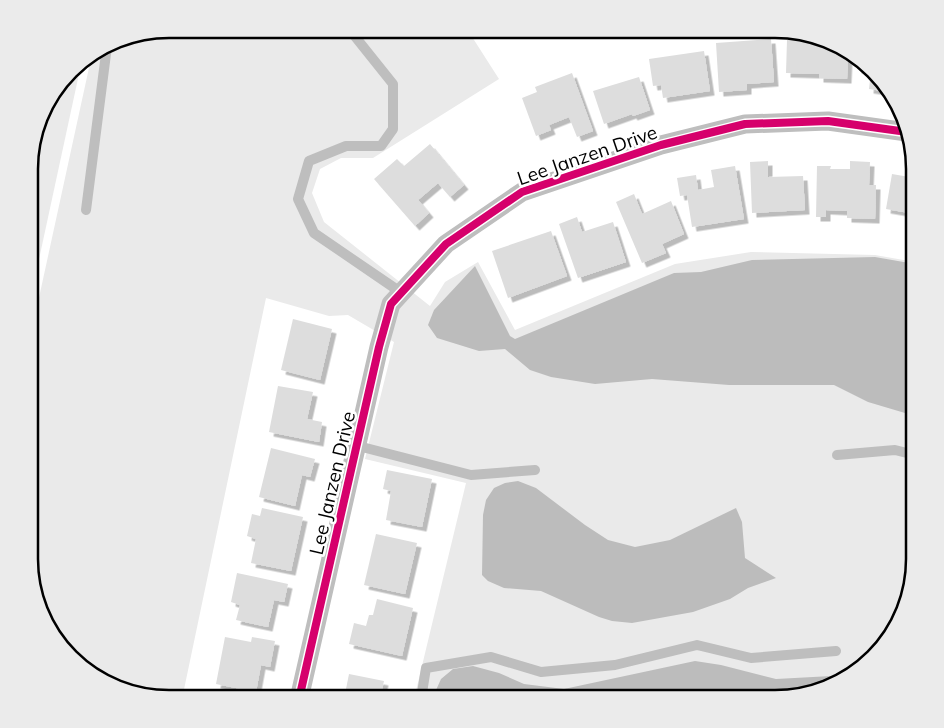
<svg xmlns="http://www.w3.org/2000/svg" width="944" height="728" font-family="Mulish,sans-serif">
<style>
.green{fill:#eaeaea}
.water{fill:#bcbcbc}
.building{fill:#ddd;filter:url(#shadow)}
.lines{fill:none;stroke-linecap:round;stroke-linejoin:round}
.service{stroke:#bebebe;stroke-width:10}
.minor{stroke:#bebebe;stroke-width:19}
.cycleway-casing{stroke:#fff;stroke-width:11}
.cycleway{stroke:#d6006c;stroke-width:8}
.labels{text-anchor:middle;stroke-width:5;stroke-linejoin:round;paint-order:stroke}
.street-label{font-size:19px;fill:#000;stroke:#fff}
.rim{fill:none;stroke:#000;stroke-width:2.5}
</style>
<defs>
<filter id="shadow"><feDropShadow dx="4.5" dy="4.5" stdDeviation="0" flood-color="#0004"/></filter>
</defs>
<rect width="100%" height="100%" fill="#fff"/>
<g class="green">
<polygon points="168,29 467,29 499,79 373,158 341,158 320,169 312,193 324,222 430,306 445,282 478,262 515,330 675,264 751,252 875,255 915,262 915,569 905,613 881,652 837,685 776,699 414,699 466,483 365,459 394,342 348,315 329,316 266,298 182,699 159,699 115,689 76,665 43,622 29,569 30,339 92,54 123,36"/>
<polygon points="82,60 30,301 30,150 47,99 76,63"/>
</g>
<g class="water">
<polygon points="875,257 915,264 915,416 868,402 834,385 729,385 652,379 595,384 551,377 530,370 505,349 479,351 437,338 428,325 434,310 475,266 510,336 515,339 674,273 701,272 752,260"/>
<polygon points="518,481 536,488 585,525 608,540 635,547 670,540 736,508 742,522 745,558 776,578 748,588 730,599 693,612 632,623 612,621 599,617 541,591 504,588 488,581 482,575 483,515 486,500 494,488 505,483"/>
<polygon points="695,661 721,665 776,679 850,675 837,685 776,699 432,699 441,679 453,669 473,666 499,673 524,684 564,689"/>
</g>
<g class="building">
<polygon points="820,37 829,39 840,46 840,56 848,56 847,79 819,78 819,74 786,73 787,40 820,41"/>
<polygon points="771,39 774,82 747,84 747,90 719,92 716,43"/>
<polygon points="704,51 710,91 663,98 661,85 653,86 649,59"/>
<polygon points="858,57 868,63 889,92 869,89 871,71 857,69"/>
<polygon points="572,73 593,131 577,137 569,117 549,125 551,130 536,136 522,98 537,92 535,87"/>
<polygon points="639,77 650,110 633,116 632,114 604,124 593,91"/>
<polygon points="430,144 464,185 450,197 438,183 418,200 429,213 415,226 374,179 397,159 404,166"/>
<polygon points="768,161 768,177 803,176 805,210 752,213 750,162"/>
<polygon points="850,161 870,162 869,185 876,185 875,219 847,218 847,211 826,210 826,217 816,217 817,166 831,166 830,169 850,169"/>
<polygon points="735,166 744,219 692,227 687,195 680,196 677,178 696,175 698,190 714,187 711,170"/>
<polygon points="892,174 915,178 915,214 886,209"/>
<polygon points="634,194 642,214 671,201 684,234 662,244 666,253 642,263 616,202"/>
<polygon points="577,217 582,232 613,222 626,262 578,278 559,224"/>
<polygon points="551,231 567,276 508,298 492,251"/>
<polygon points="293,319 332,329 320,380 281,370"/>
<polygon points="278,386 313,392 307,419 322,422 319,442 269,432"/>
<polygon points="271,448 315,459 310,477 302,475 295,506 259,497"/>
<polygon points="387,470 432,479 422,527 386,520 391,491 383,489"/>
<polygon points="262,508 303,517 291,571 251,563 256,539 247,536 252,514 260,516"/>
<polygon points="376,534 417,543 405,594 364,585"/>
<polygon points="237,573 288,584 284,602 274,600 268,627 236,620 240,605 231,602"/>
<polygon points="377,599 413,608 402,656 349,644 354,623 366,626 369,615 373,615"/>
<polygon points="225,637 251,642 252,637 275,641 270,667 261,665 256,692 216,684"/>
<polygon points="349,674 384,681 380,699 344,699"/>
<polygon points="207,692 232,698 231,699 205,699"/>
</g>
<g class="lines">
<g class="service">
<polyline points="349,29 393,84 393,129 381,146 346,146 309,161 298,199 314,233 396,289"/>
<polyline points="86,210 107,46"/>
<polyline points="362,447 471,475 535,470"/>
<polyline points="837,455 895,450 915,455"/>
<polyline points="421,699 426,668 491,657 541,672 615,665 697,645 751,658 836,651"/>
</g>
<polyline class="minor" points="299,699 379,347 391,304 446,244 522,192 661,145 745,124 828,121 907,132"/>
<defs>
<polyline id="cycleway" points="299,699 379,347 391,304 446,244 522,192 661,145 745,124 828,121 907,132"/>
</defs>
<use href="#cycleway" class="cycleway-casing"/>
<use href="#cycleway" class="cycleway"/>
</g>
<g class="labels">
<g class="street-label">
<text transform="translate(587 155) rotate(-19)" y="7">Lee Janzen Drive</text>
<text transform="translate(332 483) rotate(-77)" y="7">Lee Janzen Drive</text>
</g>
</g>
<path d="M0 0H944V728H0ZM169 38H775A131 131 0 0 1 906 169V559A131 131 0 0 1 775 690H169A131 131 0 0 1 38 559V169A131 131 0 0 1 169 38Z" fill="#ebebeb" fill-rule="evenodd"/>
<path class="rim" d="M169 38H775A131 131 0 0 1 906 169V559A131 131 0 0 1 775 690H169A131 131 0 0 1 38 559V169A131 131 0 0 1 169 38Z"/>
</svg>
